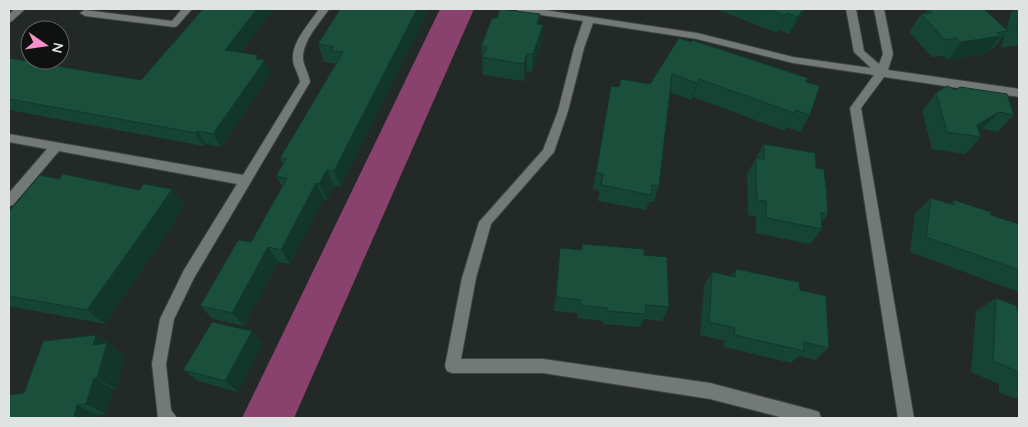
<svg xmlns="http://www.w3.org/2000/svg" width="1028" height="427" font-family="Quicksand,sans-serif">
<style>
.forest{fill:#89426d}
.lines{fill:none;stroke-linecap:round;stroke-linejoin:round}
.minor-casing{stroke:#3f4341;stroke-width:2}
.minor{fill:#727976;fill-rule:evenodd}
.wall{fill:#164434}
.shaded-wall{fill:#12372a}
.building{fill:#1a4f3c;stroke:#12372a}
</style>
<rect width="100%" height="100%" fill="#232926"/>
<polygon class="forest" points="440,9 474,9 294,418 242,418"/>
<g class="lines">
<defs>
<g id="minor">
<polygon points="15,9 25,9 12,21 9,22 9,14"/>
<polygon points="182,9 192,9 177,26 174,27 85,16 80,13 85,10 172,21"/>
<path d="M319,9H329C320,23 302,41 303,59C304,67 309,74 310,82L194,278L174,319L166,364L171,410L177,418H158L152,364L160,319L184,270L237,184L59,151L13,205L9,206V193L47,149L9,142V134L243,175L300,82C299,74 293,67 293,59C292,41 310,23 319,9Z"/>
<polygon points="515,9 538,9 697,33 793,57 871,68 854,52 846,9 856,9 864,51 879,64 883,54 874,9 884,9 893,54 888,70 1019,89 1019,97 884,77 861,108 914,418 898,418 850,108 874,75 793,63 697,39 593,23 584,48 568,111 554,152 491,224 476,278 461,359 543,359 710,383 813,410 819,412 821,418 784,418 710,399 543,373 452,373 447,371 445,366 462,278 479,222 543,150 558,111 574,48 583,21 520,12"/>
</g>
</defs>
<use href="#minor" class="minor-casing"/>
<use href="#minor" class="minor"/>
</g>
<g class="wall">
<polygon points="274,9 241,52 260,60 271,74 221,147 206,144 204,146 9,110 9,58 141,80"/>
<polygon points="716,9 805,9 802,15 789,34 779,30 777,33"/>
<polygon points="928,9 1006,30 1011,13 1015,9 1019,9 1019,45 1001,48 1005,34 993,49 990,49 986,54 947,60 944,56 932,57 909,32 921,14 925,13"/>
<polygon points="427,14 341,187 334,186 327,200 324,199 290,264 278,262 244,326 213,319 200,306 251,242 282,187 276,176 283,164 280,158 336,65 336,64 324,62 318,44"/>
<polygon points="540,14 539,24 543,25 542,42 532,72 527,71 524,81 483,75 481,46 497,18"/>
<polygon points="679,38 806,82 810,115 800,132 786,127 785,131 693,97 691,100 670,92 659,186 654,202 649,202 646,210 598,201 600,191 593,189 611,86 619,87 650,84"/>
<polygon points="955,90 1014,115 997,132 982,129 979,131 981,137 965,154 932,149 922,111 936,93"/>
<polygon points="764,144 816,168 828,214 821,223 822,229 810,244 756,233 756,217 748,215 747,174"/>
<polygon points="59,179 139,190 172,189 185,205 166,235 105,324 9,306 9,211"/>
<polygon points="931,198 950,204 954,200 991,215 1019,229 1019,292 910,252 915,213"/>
<polygon points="582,244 644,255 669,307 662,321 644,319 640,327 603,324 603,321 577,318 578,313 554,311 560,248 581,250"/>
<polygon points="736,269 800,290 829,348 815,360 799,356 791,363 724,347 725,341 700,335 704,286 712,272 731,276"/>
<polygon points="996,298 1019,312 1019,399 999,393 999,384 971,372 976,311"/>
<polygon points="252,331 263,343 238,392 198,381 183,370"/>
<polygon points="96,335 114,347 114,348 125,355 116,389 113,389 106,414 98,415 97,418 9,418 24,393"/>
</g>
<g class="shaded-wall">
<polygon points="257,9 274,9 232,64 225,50"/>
<polygon points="417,9 426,9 427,14 341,187 334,171"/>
<polygon points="803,9 805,9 802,15 789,34 798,17"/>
<polygon points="787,13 779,30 777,33 785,16"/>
<polygon points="540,14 539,31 537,24"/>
<polygon points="543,25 542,42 532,72 533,54"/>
<polygon points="1001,36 986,54 947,60 961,42"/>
<polygon points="527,54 527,71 524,81 524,64"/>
<polygon points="258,55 262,64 265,60 271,74 221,147 213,134"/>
<polygon points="699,79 693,97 691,100 697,83"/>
<polygon points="999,112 982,129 972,136 977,125"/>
<polygon points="197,131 206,144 204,146 196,133"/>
<polygon points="327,170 334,186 327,200 319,184"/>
<polygon points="316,183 324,199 290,264 281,250"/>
<polygon points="172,189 185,205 166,235 105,324 87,310"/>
<polygon points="268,247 278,262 244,326 232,313"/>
<polygon points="252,331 263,343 238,392 225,381"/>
<polygon points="96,335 114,347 114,348 125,355 116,389 97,378 93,345"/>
<polygon points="94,378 113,389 106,414 86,404"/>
<polygon points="77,405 98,415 97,418 74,418"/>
</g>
<g class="building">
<polygon points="203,9 257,9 225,50 258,55 256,59 265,60 213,134 197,131 196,133 9,99 9,58 141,80"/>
<polygon points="340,9 417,9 334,171 327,170 319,184 316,183 281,250 268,247 232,313 200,306 238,240 251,242 287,178 276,176 286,159 280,158 343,52 331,51 334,47 318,44"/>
<polygon points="500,9 540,14 537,24 543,25 533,54 527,54 524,64 482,57 487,47 481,46 492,18 497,18"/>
<polygon points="768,9 803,9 798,17 787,13 785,16"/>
<polygon points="928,9 984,9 1008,31 997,33 1001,36 961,42 957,38 945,40 921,14 932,13"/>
<polygon points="1019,20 1019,30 1016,30"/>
<polygon points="679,38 691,42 692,40 808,78 806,82 820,86 810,115 795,110 794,113 699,79 697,83 672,74 659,186 652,185 651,195 601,185 603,174 596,173 611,86 619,87 621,79 650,84"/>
<polygon points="947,86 955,90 960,87 1007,94 1014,115 999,112 977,125 981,137 947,132 936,93"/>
<polygon points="764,144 815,153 816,168 824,169 826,187 828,214 821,212 822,229 766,218 766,201 757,200 756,182 756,158 764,159"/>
<polygon points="63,174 139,190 144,184 172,189 151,220 87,310 9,296 9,211 40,175 59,179"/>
<polygon points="931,198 954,205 954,200 991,212 991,215 1019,224 1019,270 926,237"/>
<polygon points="582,244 644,249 644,255 667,257 669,307 646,305 645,314 607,311 607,308 580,305 580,300 556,297 560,248 582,250"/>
<polygon points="736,269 799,282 800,290 826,296 829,348 804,342 804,351 734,335 735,328 709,322 712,272 735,277"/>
<polygon points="996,298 1017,306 1017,311 1019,312 1019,372 993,361"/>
<polygon points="212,322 252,331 225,381 183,370"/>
<polygon points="96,335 93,345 107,343 97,378 94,378 86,404 77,405 74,418 9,418 9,395 24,393 43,341"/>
</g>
<rect width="1028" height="427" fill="none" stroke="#dfe3e1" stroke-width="20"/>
<g transform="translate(45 45) rotate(103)"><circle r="24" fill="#0e110f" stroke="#626563"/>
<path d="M0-4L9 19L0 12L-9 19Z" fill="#f790cd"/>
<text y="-8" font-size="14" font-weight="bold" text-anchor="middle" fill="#dfe3e1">N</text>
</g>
</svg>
